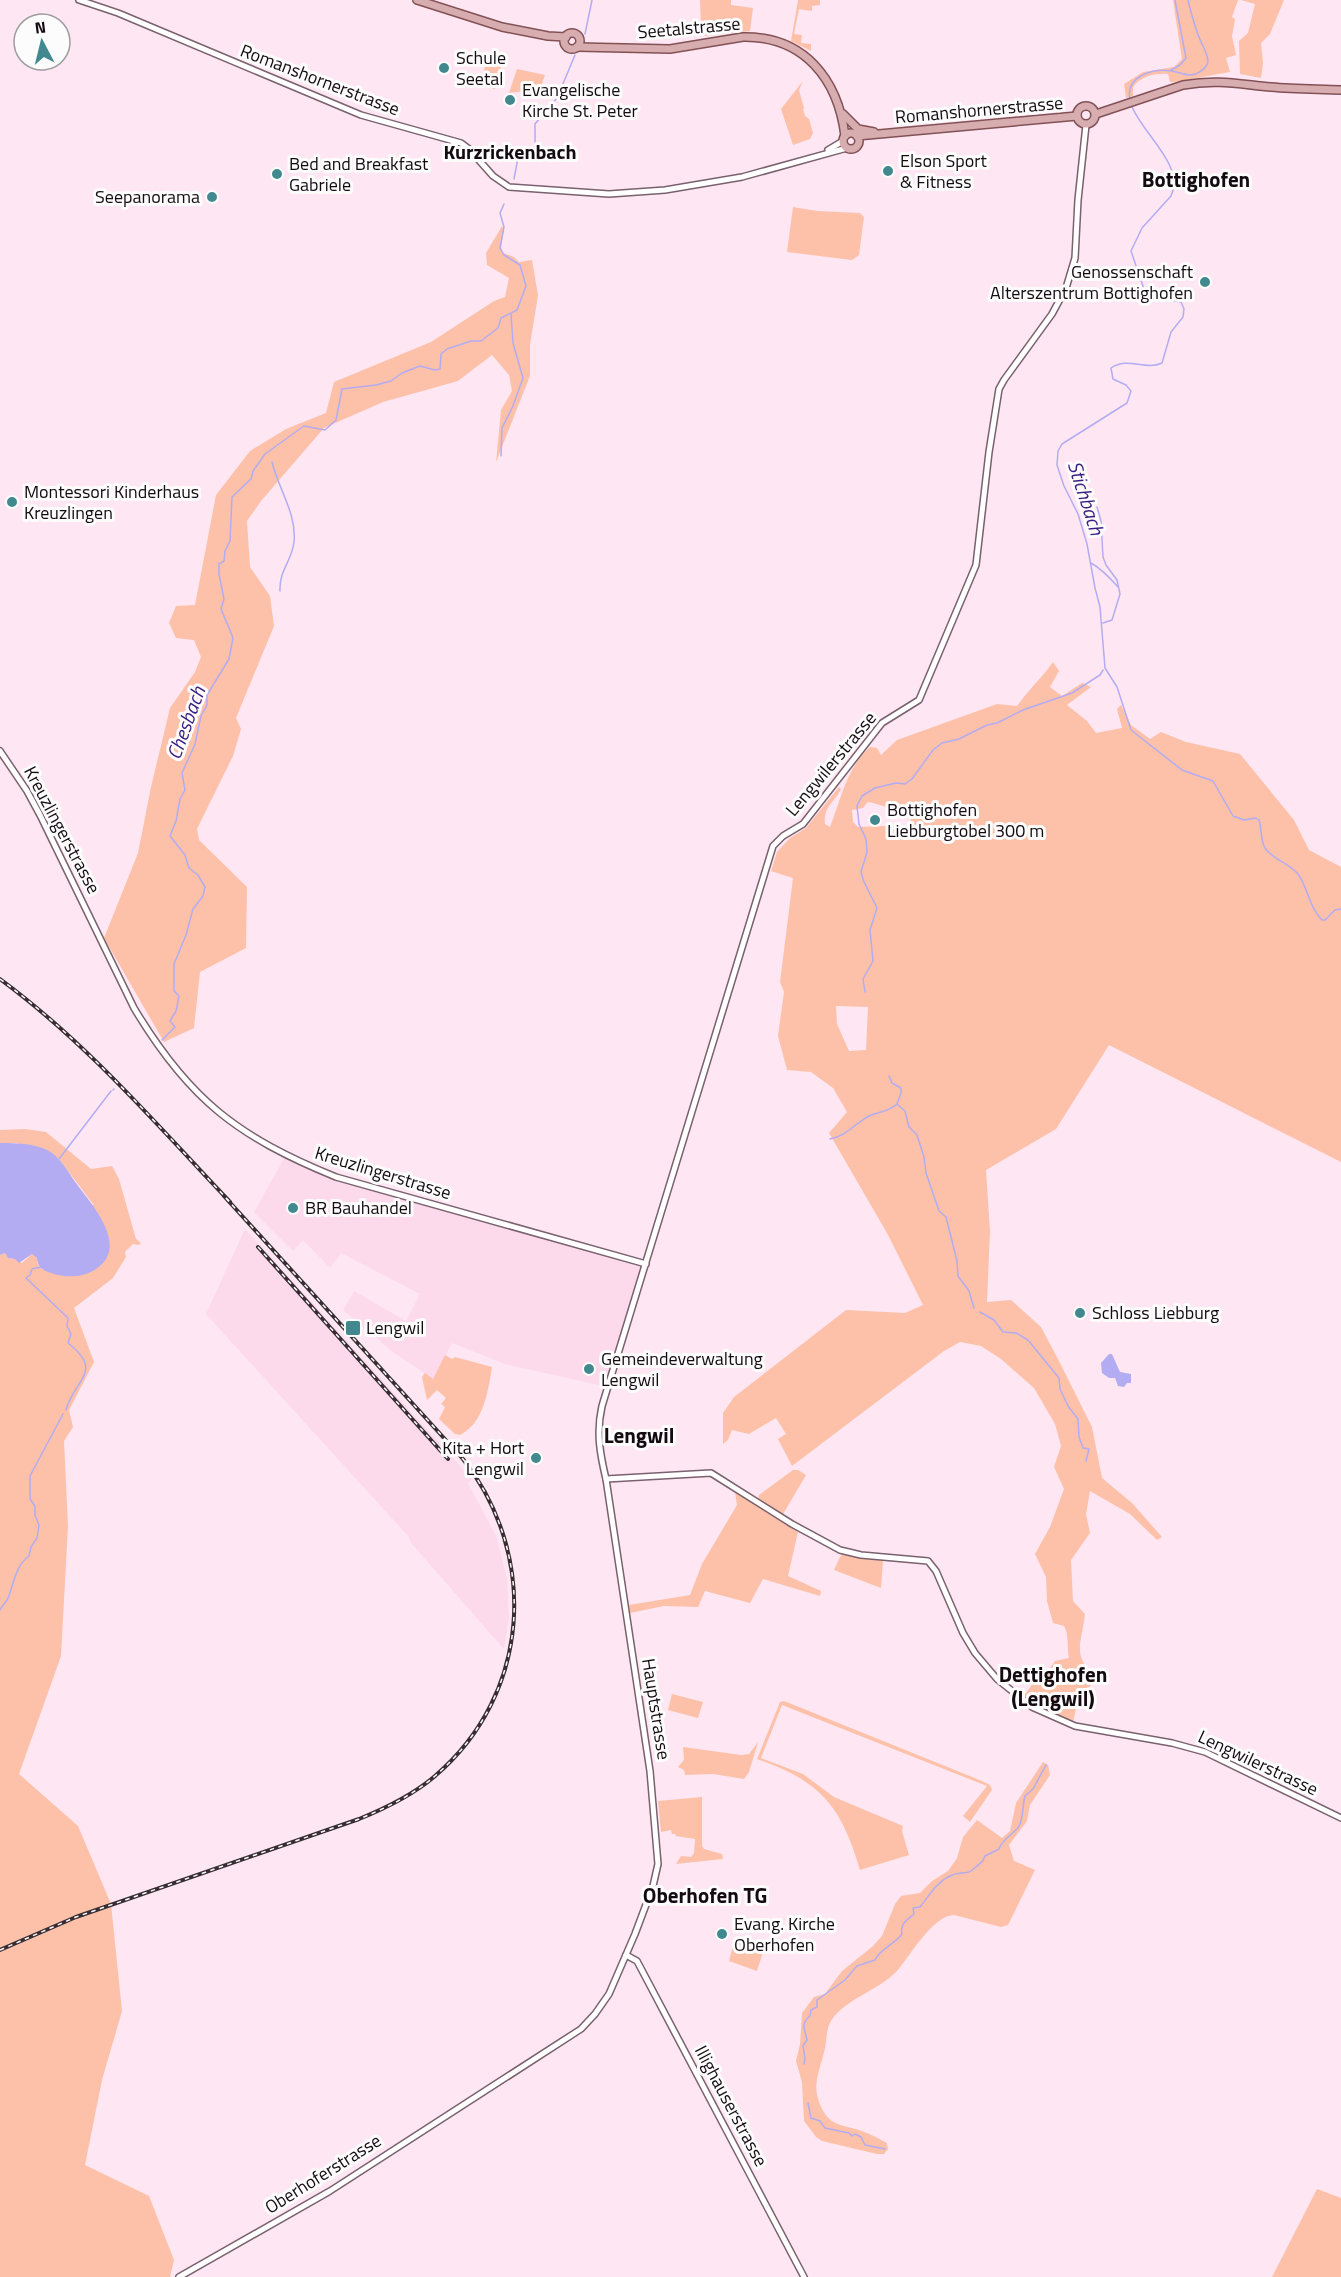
<svg xmlns="http://www.w3.org/2000/svg" width="1341" height="2277" font-family="'Titillium Web',sans-serif">
<style>
.built{fill:#fcd9eb}
.green{fill:#fdc1a9;fill-rule:evenodd}
.water{fill:#b3acf2}
.lines{fill:none;stroke-linecap:round;stroke-linejoin:round}
.stream{stroke:#b3acf2;stroke-width:1.5}
.tertiary-casing{stroke:#79616d;stroke-width:8}
.primary-casing{stroke:#825156;stroke-width:10}
.tertiary{stroke:#fff;stroke-width:5}
.primary{stroke:#d8adb0;stroke-width:7}
.rail-casing{stroke:#382d33;stroke-width:4}
.rail{stroke:#fcfcfc;stroke-width:1.5;stroke-dasharray:4.5;stroke-linecap:butt}
.poi-dot{fill:#41898f;stroke:#fcfcfc;stroke-width:2}
.labels{text-anchor:middle;stroke-width:6;stroke-linejoin:round;paint-order:stroke}
.street-label{font-size:18px;fill:#140b10;stroke:#fcfcfc}
.poi-label{font-size:18px;fill:#140b10;stroke:#fcfcfc;text-anchor:start}
.neighbourhood-label{font-size:20px;font-weight:bold;fill:#140b10;stroke:#fcfcfc}
.water-label{font-size:20px;font-style:italic;fill:#3a1d80;stroke:#fcfcfc}
.quarter-label{font-size:21px;font-weight:bold;fill:#140b10;stroke:#fcfcfc}
</style>
<rect width="100%" height="100%" fill="#fee7f2"/>
<g class="built">
<polygon points="286,1155 336,1177 646,1264 608,1387 505,1364 452,1343 433,1379 393,1352 343,1310 354,1291 406,1321 420,1294 341,1253 330,1268 303,1240 293,1251 254,1212"/>
<polygon points="245,1229 472,1479 468,1483 497,1538 507,1579 509,1616 504,1649 411,1543 409,1537 206,1314"/>
</g>
<g class="green">
<polygon points="700,0 731,0 731,5 753,8 750,31 705,36 701,27"/>
<polygon points="798,0 820,0 820,5 812,6 812,11 799,9 794,34 802,35 801,43 811,44 811,51 791,41"/>
<path d="M1173,0H1238L1232,17L1235,19L1232,36L1236,55L1226,58L1230,72L1174,82H1170L1168,74C1155,73 1141,76 1133,87V96L1126,98L1124,84L1143,72L1174,67L1182,59Z"/>
<polygon points="1241,0 1284,0 1270,34 1261,43 1263,63 1261,78 1240,74 1239,41 1248,33 1255,4"/>
<polygon points="487,59 502,63 495,89 480,85"/>
<polygon points="517,69 545,75 540,89 509,93"/>
<polygon points="803,81 799,90 804,108 803,109 805,116 809,119 813,133 810,139 793,145 781,109"/>
<polygon points="793,207 817,211 860,213 864,217 859,255 852,260 787,252"/>
<polygon points="502,226 504,230 501,247 503,253 514,257 519,262 532,260 538,295 530,345 530,376 496,462 501,410 512,391 509,375 492,355 458,381 383,402 324,428 261,501 247,521 250,567 270,596 274,626 236,718 241,729 233,756 197,829 199,840 247,887 246,948 200,972 194,1028 164,1042 104,938 138,853 151,787 170,708 195,672 201,657 194,640 176,638 169,623 176,606 195,605 216,495 250,451 286,429 326,413 334,382 431,342 494,301 505,297 509,278 487,265 486,253"/>
<path d="M1053,662L1059,671L1050,687L1062,696L1082,683L1091,687L1067,705L1087,721L1096,733L1122,728L1117,709L1121,705L1131,725L1150,739L1161,732L1186,742L1240,754L1294,820L1309,850L1341,867V1162L1109,1045L1056,1129L986,1170L990,1231L987,1302L1011,1300L1041,1327L1059,1361L1092,1427L1102,1478L1132,1503L1162,1537L1157,1540L1130,1514L1090,1491L1086,1514L1090,1533L1071,1560L1073,1601L1085,1614C1082,1643 1071,1654 1095,1677L1081,1703L1077,1704L1073,1722L1038,1707L1023,1697L1039,1675L1044,1677L1055,1661L1069,1658C1067,1649 1069,1633 1064,1626L1053,1623L1047,1601L1046,1577L1035,1554L1050,1527L1064,1489L1054,1467L1061,1446L1055,1424L1034,1388L1001,1359L981,1346L960,1342L944,1351L792,1466L778,1439L786,1434L776,1418L749,1434L732,1430L728,1440L723,1444V1413L734,1397L846,1310L905,1313L923,1305L887,1233L829,1133L847,1112L833,1088L811,1072L787,1070L778,1036L784,992L780,982L793,878L771,871L777,852L790,838L806,828L839,787L841,789C834,803 823,807 825,824L830,827C841,799 847,767 870,747L877,748L881,755L897,740L997,704L1017,706C1028,690 1042,678 1053,662ZM869,802C884,806 898,810 911,819L908,829L886,830V826L858,827L853,822L852,810L863,808L867,803ZM836,1006L868,1007L866,1050L849,1051L837,1024Z"/>
<path d="M25,1129L46,1132L91,1169L112,1166L119,1179L136,1239L141,1243L139,1245L133,1244L125,1252L126,1257L113,1278L74,1308L94,1362L69,1410L73,1427L64,1441L68,1526L61,1656L19,1774L78,1826L111,1904L122,2011L102,2080L85,2165L149,2196L174,2260L170,2277H0V1255L5,1253L8,1258L15,1259L22,1263L32,1254L37,1258C36,1265 41,1268 46,1271L93,1204L59,1159L17,1143H0V1130Z"/>
<path d="M445,1355L452,1359L455,1357L492,1367C488,1391 484,1423 460,1435L455,1434L439,1419L445,1407L441,1404L446,1398L437,1390L427,1400L422,1377L425,1373L433,1379Z"/>
<polygon points="793,1470 798,1470 806,1475 782,1516 758,1499 759,1495"/>
<polygon points="735,1492 798,1532 788,1576 821,1591 820,1596 763,1579 750,1603 705,1591 698,1607 664,1606 630,1613 629,1605 690,1595 702,1564 737,1505"/>
<polygon points="843,1554 883,1560 881,1588 834,1570 840,1557"/>
<polygon points="672,1694 703,1702 698,1718 668,1710"/>
<path d="M784,1701L982,1781L990,1785L992,1790L970,1822L963,1816L987,1786L782,1705L761,1758L803,1774L834,1797L903,1826L902,1831L909,1855L860,1870C841,1805 820,1781 757,1759L780,1702Z"/>
<polygon points="758,1742 749,1772 744,1779 713,1774 685,1775 684,1770 678,1767 684,1760 683,1747 741,1755 749,1754"/>
<path d="M1043,1762L1048,1765L1050,1775L1030,1805L1027,1821L1009,1845L1014,1861L1035,1870L1008,1925L1001,1927L954,1915C933,1915 910,1956 897,1971C878,1991 846,1998 831,2021C826,2029 827,2039 825,2048C819,2075 809,2087 825,2114C834,2127 849,2126 862,2131C870,2134 878,2138 887,2143L888,2149L884,2154H877L822,2141L816,2137L804,2121L802,2082L796,2061L800,2044L802,2013L814,1997L825,1994L842,1971L873,1946L882,1936L895,1904L901,1896L920,1893L932,1881L948,1871L957,1858L963,1837L977,1820L1002,1838L1010,1831L1016,1803Z"/>
<polygon points="702,1797 702,1846 704,1849 722,1854 723,1859 676,1864 681,1856 691,1857 694,1853 695,1839 676,1836 675,1834 672,1834 671,1830 661,1832 658,1801"/>
<polygon points="734,1941 764,1949 757,1971 729,1961"/>
<polygon points="1317,2189 1341,2198 1341,2277 1272,2277"/>
</g>
<g class="water">
<path d="M0,1143C17,1143 34,1143 49,1151C61,1158 68,1172 76,1183C92,1205 130,1246 96,1269C83,1278 66,1278 51,1273C43,1271 37,1266 37,1258L32,1254L19,1263L15,1259L8,1258L5,1253L0,1255Z"/>
<polygon points="1109,1354 1112,1354 1120,1372 1131,1374 1131,1383 1127,1383 1124,1387 1118,1386 1115,1378 1109,1378 1102,1373 1101,1363"/>
</g>
<g class="lines">
<g class="stream">
<polyline points="585,34 592,0"/>
<polyline points="1171,70 1180,65 1186,58 1175,0"/>
<path d="M1130,100C1125,76 1153,68 1172,71C1178,72 1184,75 1190,75C1197,75 1206,69 1208,62C1208,57 1206,53 1204,48C1196,33 1192,17 1188,0"/>
<path d="M1131,104C1140,132 1186,165 1171,196L1142,228L1131,251L1145,292L1152,296L1181,302L1184,309L1183,317L1171,332L1162,363C1145,371 1128,356 1111,368L1113,379L1126,385L1131,391L1127,403L1062,444L1058,451L1057,465L1064,486L1078,514L1087,544L1095,588L1100,607L1105,668L1117,687L1131,730L1182,770L1213,781L1233,816L1244,820L1256,818L1259,820C1262,829 1260,839 1265,848C1272,859 1289,863 1298,874C1308,888 1309,907 1322,920H1325L1335,910L1341,909"/>
<polyline points="514,179 519,152 535,147 535,124 557,98 575,55"/>
<polyline points="501,456 502,428 513,406 523,378 513,343 511,314"/>
<path d="M272,462C278,488 297,514 294,542C292,561 279,570 280,591"/>
<polyline points="1097,507 1101,521 1103,557 1106,565 1117,580 1120,594 1112,620 1103,623"/>
<path d="M1091,563C1100,568 1111,579 1118,587"/>
<polyline points="865,992 863,979 873,961 870,930 877,908 864,882 861,872 867,852 866,839 859,824 857,806 862,796 875,788 896,783 905,784 912,779 933,750 942,743 959,739 987,725 997,723 1023,710 1072,693 1100,675 1103,670"/>
<path d="M162,1040L175,1027L170,1021L176,1011L179,996L174,991V964L186,935L193,909L203,896L205,887L198,875L189,868L185,855L170,836L176,821L180,799L185,790L182,773L195,744L201,716L207,705V695L229,659L233,638C229,627 225,619 221,609L224,599L219,574V564L224,561L225,551L230,541L232,497L251,479L253,471L265,454L304,426L325,430L336,420L342,389L376,385L391,381L402,373L420,366L435,370L440,369L441,354L447,349L471,341H481L498,328L501,318L517,310L526,286L520,265L504,255L500,248L504,227L500,213L504,204"/>
<polyline points="889,1076 892,1083 901,1088 901,1093 897,1104 905,1111 909,1127 917,1135 924,1157 926,1173 939,1211 946,1217 957,1261 958,1276 969,1291 974,1308"/>
<polyline points="113,1090 114,1089"/>
<path d="M830,1139C847,1136 856,1122 871,1115C881,1111 888,1112 897,1104"/>
<polyline points="59,1159 111,1091"/>
<path d="M41,1267L32,1269L30,1275L26,1278L68,1318L67,1326L71,1334L68,1343C105,1372 74,1379 66,1410"/>
<polyline points="980,1312 994,1320 1003,1332 1016,1333 1028,1340 1059,1378 1060,1389 1068,1406 1078,1419 1079,1437 1083,1448 1089,1449 1086,1461"/>
<path d="M0,1610C2,1605 6,1603 8,1598C14,1584 15,1566 29,1556L31,1547L37,1538L39,1525L35,1515V1506L30,1499V1476L63,1414"/>
<path d="M804,2064L805,2058L803,2046L807,2040C805,2029 800,2024 810,2016L811,2010L817,2007V2000L845,1980L857,1966L875,1960C880,1949 895,1944 902,1934C900,1923 907,1920 914,1914L913,1908L920,1907C928,1897 937,1882 950,1876C961,1870 966,1877 976,1867C981,1862 983,1863 985,1856L999,1849C1002,1839 1013,1835 1019,1826C1024,1817 1022,1806 1025,1796L1033,1789L1046,1765"/>
<polyline points="808,2103 811,2118 820,2121 825,2128 849,2133 852,2136 855,2134 861,2137 865,2145 885,2149"/>
</g>
<defs>
<g id="tertiary">
<polyline points="79,0 118,13 361,115 461,143 469,149 493,176 509,187 609,194 665,190 742,177 847,148"/>
<polyline points="828,150 843,141"/>
<path d="M0,751L27,791L40,815L134,1008C189,1100 238,1137 336,1177L646,1264"/>
<polyline points="606,1479 711,1473 792,1524 840,1550 861,1555 928,1561 936,1571 963,1633 975,1653 997,1679 1032,1707 1075,1726 1172,1743 1205,1752 1341,1818"/>
<polyline points="626,1955 637,1961 804,2277"/>
<path d="M179,2277L330,2191L581,2029L595,2014L609,1994L635,1934L653,1886L658,1864L650,1771L606,1479C600,1454 596,1432 602,1406L773,846L783,836L803,824L882,723L919,700L976,565L989,452L999,389L1004,380L1052,314L1066,288L1075,258L1078,200L1086,125"/>
</g>
<g id="primary">
<polyline points="417,0 502,27 548,36 566,37"/>
<circle cx="572" cy="41" r="8"/>
<path d="M577,47L670,49L743,37C804,36 838,79 845,136"/>
<circle cx="1086" cy="115" r="9"/>
<polyline points="843,114 858,129 874,132"/>
<path d="M1096,114L1183,85C1217,79 1238,84 1271,87C1294,89 1318,89 1341,90"/>
<circle cx="851" cy="141" r="8"/>
<polyline points="857,136 1077,116"/>
</g>
</defs>
<use href="#tertiary" class="tertiary-casing"/>
<use href="#primary" class="primary-casing"/>
<use href="#tertiary" class="tertiary"/>
<use href="#primary" class="primary"/>
<defs>
<g id="rail">
<path d="M0,979C87,1043 157,1125 230,1202"/>
<polyline points="258,1247 448,1459"/>
<path d="M0,1950L76,1917L359,1819C386,1808 413,1795 435,1776C531,1694 539,1556 463,1459L224,1196"/>
</g>
</defs>
<use href="#rail" class="rail-casing"/>
<use href="#rail" class="rail"/>
</g>
<g class="poi-dot">
<circle cx="444" cy="68" r="6"/>
<circle cx="510" cy="100" r="6"/>
<circle cx="888" cy="171" r="6"/>
<circle cx="277" cy="174" r="6"/>
<circle cx="212" cy="197" r="6"/>
<circle cx="1205" cy="282" r="6"/>
<circle cx="12" cy="502" r="6"/>
<circle cx="875" cy="820" r="6"/>
<circle cx="293" cy="1208" r="6"/>
<circle cx="1080" cy="1313" r="6"/>
<rect x="345" y="1320" width="16" height="16" rx="3"/>
<circle cx="589" cy="1369" r="6"/>
<circle cx="536" cy="1458" r="6"/>
<circle cx="722" cy="1934" r="6"/>
</g>
<g class="labels">
<g class="street-label">
<text transform="translate(689 28) rotate(-5)" y="6">Seetalstrasse</text>
<text transform="translate(320 80) rotate(21)" y="6">Romanshornerstrasse</text>
<text transform="translate(979 110) rotate(-5)" y="6">Romanshornerstrasse</text>
<text transform="translate(831 764) rotate(-50)" y="6">Lengwilerstrasse</text>
<text transform="translate(62 830) rotate(62)" y="6">Kreuzlingerstrasse</text>
<text transform="translate(383 1173) rotate(17)" y="6">Kreuzlingerstrasse</text>
<text transform="translate(656 1709) rotate(81)" y="6">Hauptstrasse</text>
<text transform="translate(1258 1763) rotate(25)" y="6">Lengwilerstrasse</text>
<text transform="translate(731 2106) rotate(62)" y="6">Illighauserstrasse</text>
<text transform="translate(323 2174) rotate(-32)" y="6">Oberhoferstrasse</text>
</g>
<g class="poi-label">
<text x="456" y="64">Schule<tspan x="456" dy="21">Seetal</tspan></text>
<text x="522" y="96">Evangelische<tspan x="522" dy="21">Kirche St. Peter</tspan></text>
<text x="900" y="167">Elson Sport<tspan x="900" dy="21">&amp; Fitness</tspan></text>
<text x="289" y="170">Bed and Breakfast<tspan x="289" dy="21">Gabriele</tspan></text>
<text x="200" y="203" text-anchor="end">Seepanorama</text>
<text x="1193" y="278" text-anchor="end">Genossenschaft<tspan x="1193" dy="21">Alterszentrum Bottighofen</tspan></text>
<text x="24" y="498">Montessori Kinderhaus<tspan x="24" dy="21">Kreuzlingen</tspan></text>
<text x="887" y="816">Bottighofen<tspan x="887" dy="21">Liebburgtobel 300 m</tspan></text>
<text x="305" y="1214">BR Bauhandel</text>
<text x="1092" y="1319">Schloss Liebburg</text>
<text x="366" y="1334">Lengwil</text>
<text x="601" y="1365">Gemeindeverwaltung<tspan x="601" dy="21">Lengwil</tspan></text>
<text x="524" y="1454" text-anchor="end">Kita + Hort<tspan x="524" dy="21">Lengwil</tspan></text>
<text x="734" y="1930">Evang. Kirche<tspan x="734" dy="21">Oberhofen</tspan></text>
</g>
<g class="neighbourhood-label">
<text x="510" y="159">Kurzrickenbach</text>
</g>
<g class="water-label">
<text transform="translate(1086 498) rotate(72)" y="7">Stichbach</text>
<text transform="translate(186 723) rotate(-70)" y="7">Chesbach</text>
</g>
<g class="quarter-label">
<text x="1196" y="187">Bottighofen</text>
<text x="639" y="1443">Lengwil</text>
<text x="1053" y="1682">Dettighofen<tspan x="1053" dy="24">(Lengwil)</tspan></text>
<text x="705" y="1903">Oberhofen TG</text>
</g>
</g>
<g transform="translate(42 42) rotate(353)"><circle r="28" fill="#fcfcfc" stroke="#9f9c9e" stroke-width="1.5"/>
<path d="M0-4.5L10 22L0 15L-10 22Z" fill="#41898f"/>
<text y="-9" font-size="16" font-weight="bold" text-anchor="middle" fill="#140b10">N</text>
</g>
</svg>
